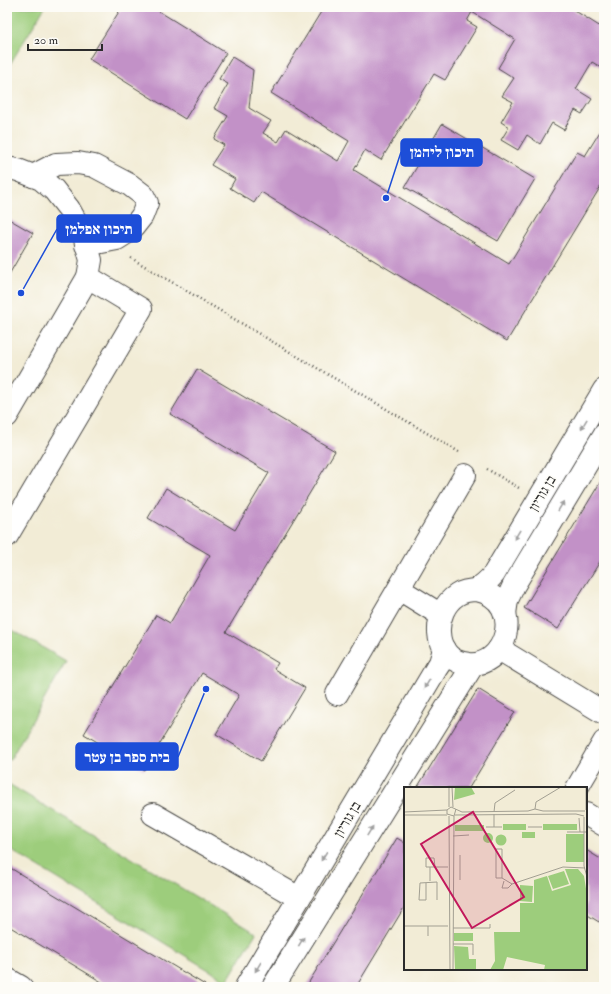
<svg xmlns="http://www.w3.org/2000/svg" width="611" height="994" font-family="'IM FELL Double Pica','Frank Ruhl Libre',serif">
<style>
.green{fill:#9dcd7c;stroke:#647c54}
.building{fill:#c291c7}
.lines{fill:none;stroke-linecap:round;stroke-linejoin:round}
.minor-casing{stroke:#494845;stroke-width:24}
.path{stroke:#494845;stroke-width:2.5;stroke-dasharray:1 3;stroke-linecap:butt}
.minor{stroke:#fff;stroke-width:22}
.oneway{fill:#a0a0a0}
.labels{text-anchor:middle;stroke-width:3;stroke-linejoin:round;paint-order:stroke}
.street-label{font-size:14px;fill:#2b2b2b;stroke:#fdfcf7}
.inset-road{fill:none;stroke:#a29f92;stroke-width:1}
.view{fill:#c2185b;fill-opacity:0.15;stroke:#c2185b;stroke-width:2}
.inset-edge{fill:none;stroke:#2b2b2b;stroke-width:2}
.leader{fill:none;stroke:#1d4ed8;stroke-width:1.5}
.callout-dot{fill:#1d4ed8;stroke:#fdfcf7;stroke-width:1.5}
.callout{fill:#1d4ed8;stroke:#1d4ed8;stroke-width:1.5}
.callout-label{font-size:15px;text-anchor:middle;font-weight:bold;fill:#fff}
</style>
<rect width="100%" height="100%" fill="#fdfcf7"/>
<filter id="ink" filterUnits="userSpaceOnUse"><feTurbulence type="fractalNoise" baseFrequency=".025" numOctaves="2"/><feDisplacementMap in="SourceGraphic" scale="8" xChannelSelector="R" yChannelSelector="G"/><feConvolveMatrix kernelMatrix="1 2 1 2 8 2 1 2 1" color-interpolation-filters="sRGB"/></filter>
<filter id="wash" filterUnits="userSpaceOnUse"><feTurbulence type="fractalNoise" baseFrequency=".012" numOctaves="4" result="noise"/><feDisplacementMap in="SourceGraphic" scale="16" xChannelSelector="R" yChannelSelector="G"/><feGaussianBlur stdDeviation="0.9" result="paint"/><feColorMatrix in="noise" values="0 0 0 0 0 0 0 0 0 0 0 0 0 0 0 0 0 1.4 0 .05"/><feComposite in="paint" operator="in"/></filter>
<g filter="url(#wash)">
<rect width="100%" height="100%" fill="#f2ecd6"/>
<g class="green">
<polygon points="7,7 45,7 7,69"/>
<polygon points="7,627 66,661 10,760 7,759"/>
<polygon points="7,783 256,933 227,981 7,848"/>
</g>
<g id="blocks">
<g class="building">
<polygon points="122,7 152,7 226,53 185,119 89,59"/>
<polygon points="324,7 569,7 604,29 604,69 592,62 576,89 592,99 582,114 575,110 564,130 552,123 540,144 527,135 518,150 501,140 509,127 501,122 513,102 502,96 514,78 498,68 515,39 472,12 467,21 477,27 445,80 434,74 381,160 365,150 354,170 509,264 577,152 585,156 604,125 604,181 507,341 261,192 254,203 230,188 235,179 211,165 224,145 214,139 228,116 214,108 228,84 219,79 232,57 253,70 249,108 271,121 263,133 278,142 286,129 338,161 349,141 271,93"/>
<polygon points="442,124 535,179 498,241 405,187"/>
<polygon points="7,218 33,233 7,278"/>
<polygon points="197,369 335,451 226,632 278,663 274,669 305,688 261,761 216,734 239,695 202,673 144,770 84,734 156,615 170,623 210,555 148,518 166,488 235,530 269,473 170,414"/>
<polygon points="604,476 604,555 558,629 524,608"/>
<polygon points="478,689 515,712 469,788 417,788"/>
<polygon points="397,838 405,843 405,906 356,987 306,987"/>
<polygon points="586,850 604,861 604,914 599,922 586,914"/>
<polygon points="7,866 205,985 204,987 110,987 7,925"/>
</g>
</g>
</g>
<g filter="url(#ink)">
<use href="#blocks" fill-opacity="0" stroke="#494845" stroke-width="1"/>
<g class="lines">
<defs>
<g id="minor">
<polyline points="7,168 18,170 41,179 54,190 69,209 84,236 91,260 88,277"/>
<polyline points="33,176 56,164 78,163 94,166 130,185 143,195 147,203 142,216 131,230 117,239 86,245"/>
<polyline points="7,416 88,277 141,309 7,536"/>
<polyline points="399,589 441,615"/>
<path d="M475,590C483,586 488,581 494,574L604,390"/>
<path d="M477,590C528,601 506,674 463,663C432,656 432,611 457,595C463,591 470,590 477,590Z"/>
<polyline points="505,614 507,600 514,585 604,435"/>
<polyline points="499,649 604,713"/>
<polyline points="337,694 465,475"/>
<polyline points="577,788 604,742"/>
<polyline points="153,814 299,898"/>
<polyline points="586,814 604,825"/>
<polyline points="7,979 21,987"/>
<polyline points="246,987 436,669 440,663 444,649"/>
<polyline points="273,987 473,665"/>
</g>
</defs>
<use href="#minor" class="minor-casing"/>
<g class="path">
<polyline points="131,258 459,452"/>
<polyline points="487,469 519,488"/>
</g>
<use href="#minor" class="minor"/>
</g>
<defs><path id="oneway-solid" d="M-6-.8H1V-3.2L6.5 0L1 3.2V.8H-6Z"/></defs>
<g class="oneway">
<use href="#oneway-solid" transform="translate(584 424) rotate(121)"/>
<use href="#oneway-solid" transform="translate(561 506) rotate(-59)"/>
<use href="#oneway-solid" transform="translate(517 535) rotate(121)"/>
<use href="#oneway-solid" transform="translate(427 684) rotate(121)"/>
<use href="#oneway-solid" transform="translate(370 831) rotate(-58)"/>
<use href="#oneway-solid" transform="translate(324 856) rotate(121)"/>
<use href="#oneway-solid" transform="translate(301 942) rotate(-58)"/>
<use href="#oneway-solid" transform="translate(258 967) rotate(121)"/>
</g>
</g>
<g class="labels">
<g class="street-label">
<text transform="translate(542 493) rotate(-59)" y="5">בן גוריון</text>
<text transform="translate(347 819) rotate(-59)" y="5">בן גוריון</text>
</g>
</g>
<g transform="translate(404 787)">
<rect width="183" height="183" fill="#f2ecd6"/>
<path d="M51,0H67L71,7L50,13ZM99,37H122V43H99ZM139,37H173V43H139ZM51,38H80V44H51ZM118,45H131V51H118ZM79 51a5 5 0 1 1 10 0a5 5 0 1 1-10 0ZM162,47H180V75H162ZM91.5 53a5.5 5.5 0 1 1 11 0a5.5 5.5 0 1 1-11 0ZM161,82H174L180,89L183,108V183H140L141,178L103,170L99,183H86L91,174L90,145H116V116H130V93L143,89L148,104L167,98ZM160,84L165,97L149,102L144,89ZM116,98L129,99L128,115L116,114ZM50,146H69V154H50ZM50,159L64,160L65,172H72V183L51,182Z" fill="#9dcd7c"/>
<path class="inset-road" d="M48,0L49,20M45,20V0M52,22L50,29L43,27V23L47,20L58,25L124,24L131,22L139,24H181M131,22L132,15L157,0M182,23V0M0,25L43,23M90,25L91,16L111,3M90,27V40M0,28H43M51,28L172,27L180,29M45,29L46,183M180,30V79L183,90M175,31L176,45M82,40H98M124,40H138M163,45H182M49,49L65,48M92,62H98V91H92ZM56,68V93M26,80V94M31,80L30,71H22V80H44M98,91L108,97L159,80L181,81M100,94L98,101H104L108,97M22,96V113H15L16,96L33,95V113M0,139H24M49,141H86V137M24,149V139H44M49,157H69V168M49,183L50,29"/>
<path class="view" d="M69,25L120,110L68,141L17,57Z"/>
<rect width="183" height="183" class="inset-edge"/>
</g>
<path class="leader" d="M386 198L401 152M21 293L57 229M206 689L178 757"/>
<g class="callout-dot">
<circle cx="386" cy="198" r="4"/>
<circle cx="21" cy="293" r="4"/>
<circle cx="206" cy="689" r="4"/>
</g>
<g class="callout">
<rect x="401" y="139" width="81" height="27" rx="4"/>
<rect x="57" y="215" width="84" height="27" rx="4"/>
<rect x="76" y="743" width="102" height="27" rx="4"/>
</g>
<g class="callout-label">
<text x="442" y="157">תיכון ליהמן</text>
<text x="99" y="234">תיכון אפלמן</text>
<text x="127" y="762">בית ספר בן עטר</text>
</g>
<rect width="611" height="994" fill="none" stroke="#fdfcf7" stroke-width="24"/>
<path d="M28 44v6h74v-6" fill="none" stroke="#2b2b2b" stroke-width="2"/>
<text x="34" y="44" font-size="12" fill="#2b2b2b" stroke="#fdfcf7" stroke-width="3" paint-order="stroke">20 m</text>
</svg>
